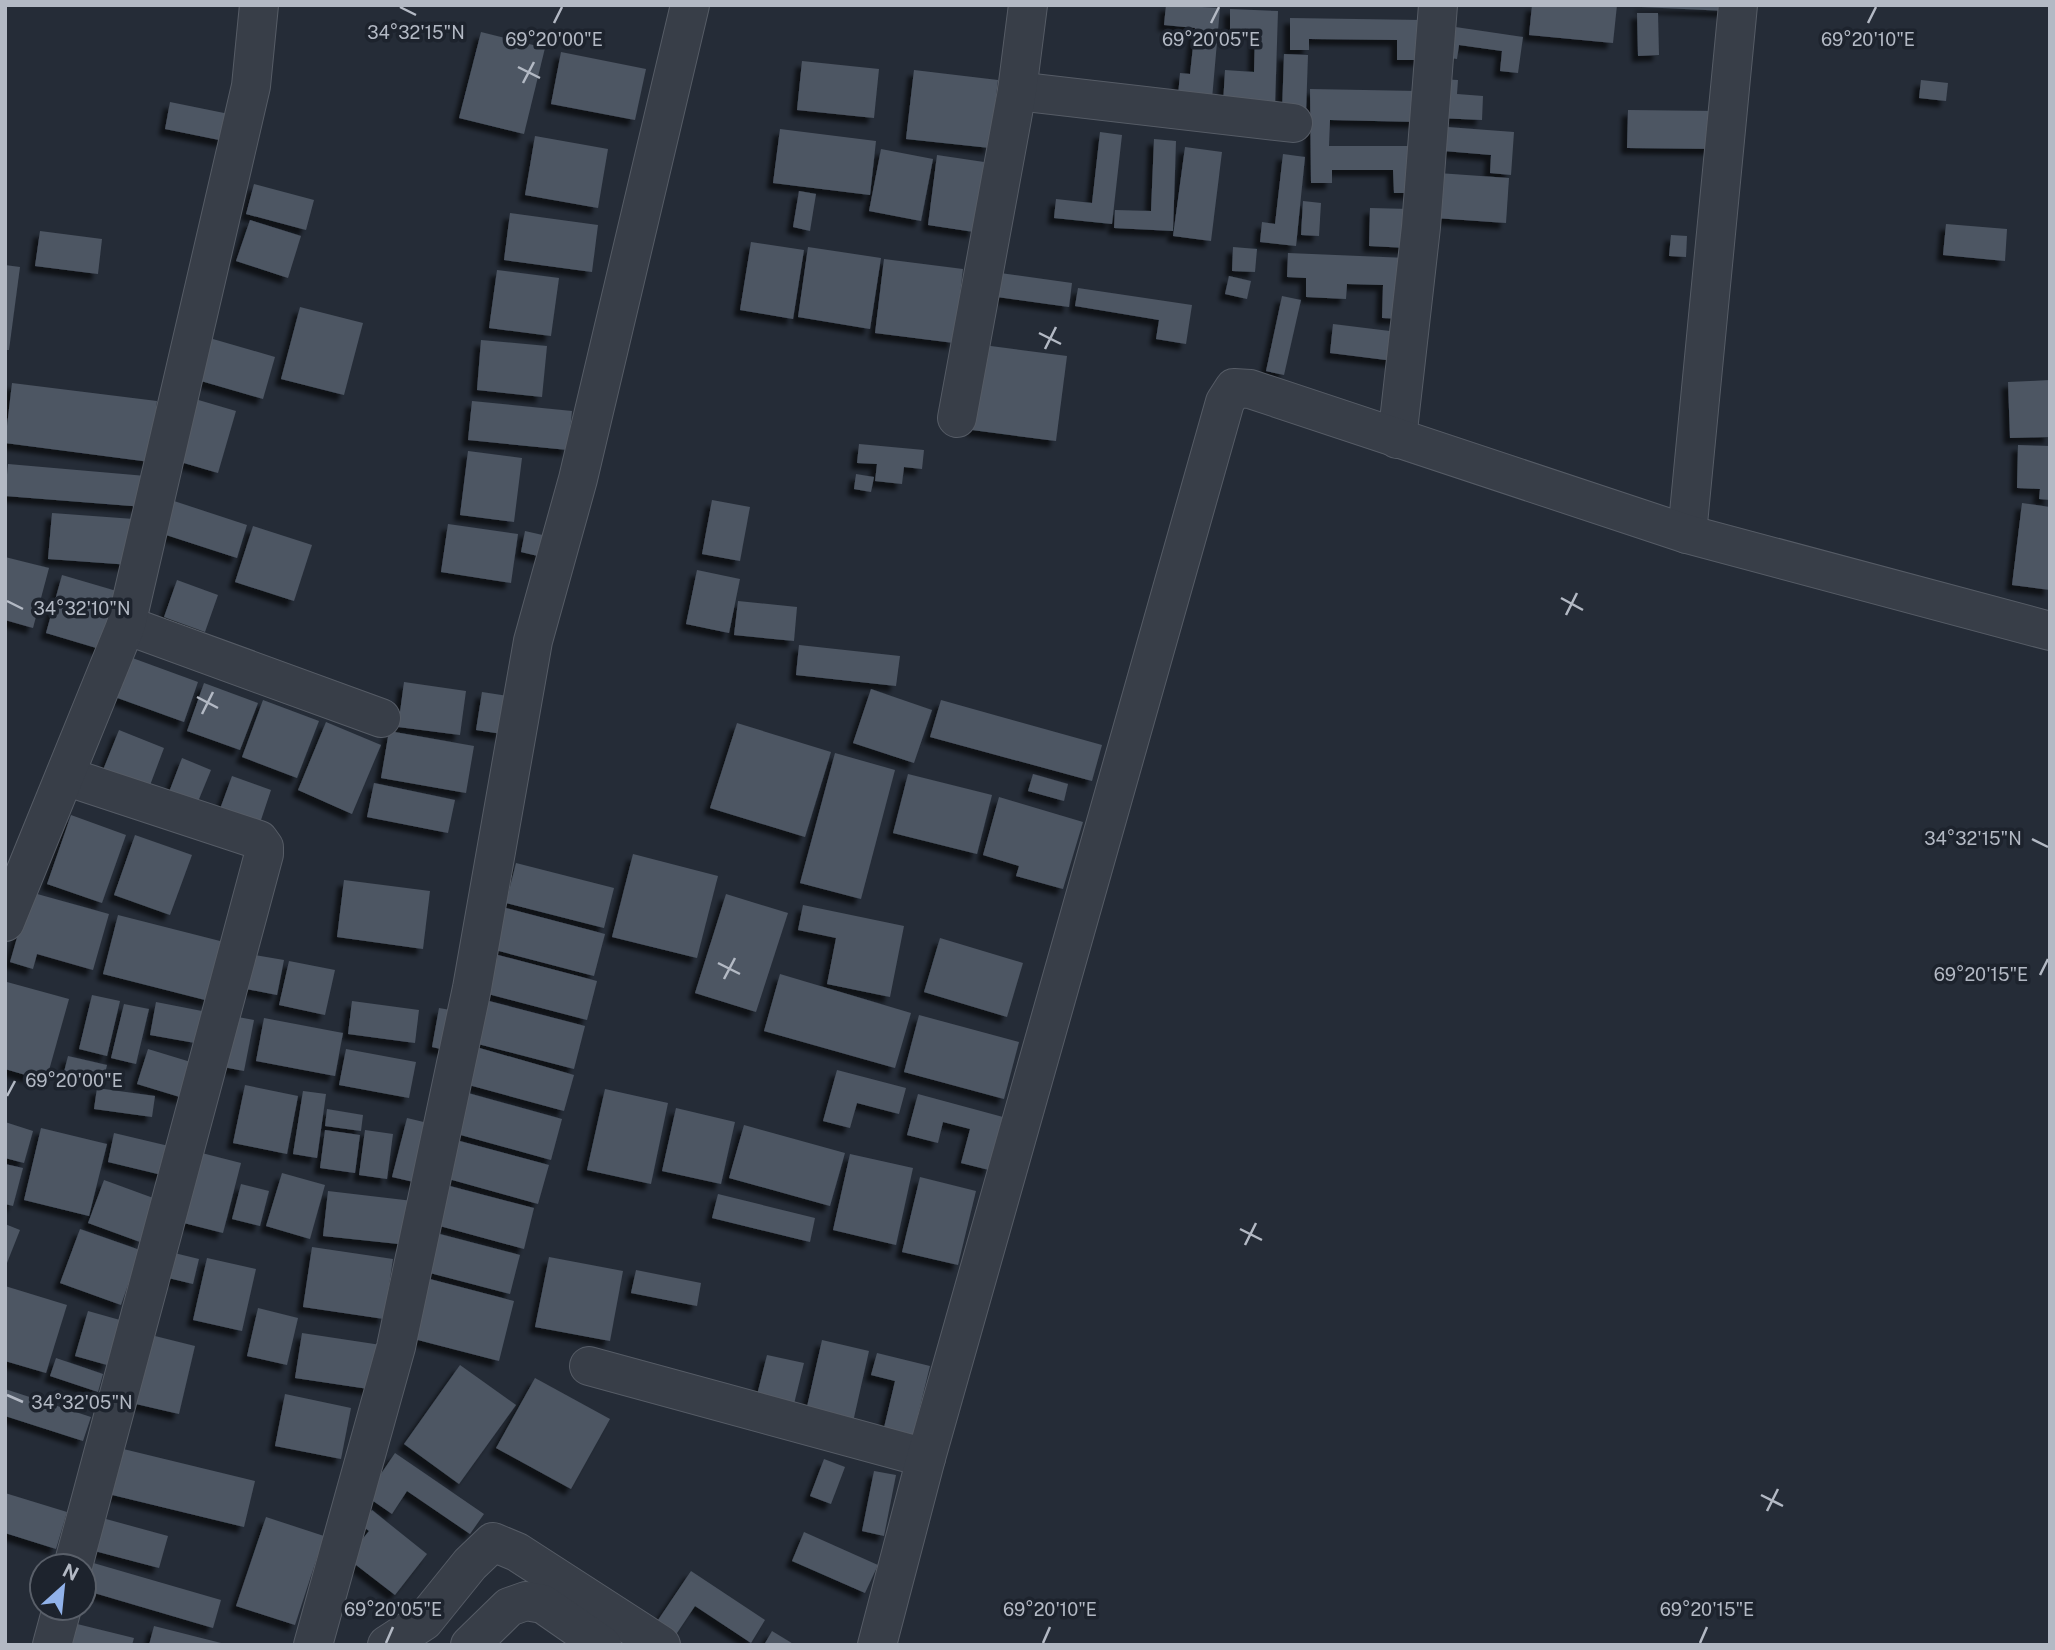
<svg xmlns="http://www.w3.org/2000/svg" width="2055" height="1650" font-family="'Public Sans',sans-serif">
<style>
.building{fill:#4d5663;filter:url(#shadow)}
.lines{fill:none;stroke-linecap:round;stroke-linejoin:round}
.minor-casing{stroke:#565c66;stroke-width:40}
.minor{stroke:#383e48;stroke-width:38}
.ticks{fill:none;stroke:#b3b9c4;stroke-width:2.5}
.ticks-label{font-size:18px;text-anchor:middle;fill:#b3b9c4;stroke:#1d232d;stroke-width:7;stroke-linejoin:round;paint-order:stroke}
</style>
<defs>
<filter id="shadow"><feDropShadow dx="-6" dy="6" stdDeviation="2" flood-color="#0009"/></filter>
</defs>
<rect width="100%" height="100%" fill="#252c37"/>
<g class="building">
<polygon points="1166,5 1220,8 1212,99 1178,96 1180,73 1190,74 1195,28 1164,25"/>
<polygon points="1532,5 1617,5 1613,43 1529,35"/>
<polygon points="1641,5 1727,5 1727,11 1641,7"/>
<polygon points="1230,9 1278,11 1275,106 1223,104 1225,70 1254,72 1255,32 1230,31"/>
<polygon points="1637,13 1658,13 1659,55 1638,56"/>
<polygon points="1290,18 1422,20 1422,60 1397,60 1397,40 1309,39 1309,50 1290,50"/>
<polygon points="1442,25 1523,37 1518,73 1500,71 1502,51 1459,45 1457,59 1438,56"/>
<polygon points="481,32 545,48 524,134 459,118"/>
<polygon points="561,52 646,69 635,120 551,104"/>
<polygon points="1284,54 1308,55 1306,113 1282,112"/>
<polygon points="802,61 879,69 874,118 797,110"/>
<polygon points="914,70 998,80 990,148 906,139"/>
<polygon points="1439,79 1458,80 1457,94 1483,96 1482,120 1438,118"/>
<polygon points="1921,80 1948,83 1946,101 1919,98"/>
<polygon points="1310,89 1418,91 1418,122 1330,120 1329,146 1411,146 1412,193 1394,193 1393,170 1332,170 1332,183 1311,183"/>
<polygon points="170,102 229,114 224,141 165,129"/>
<polygon points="1628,110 1719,111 1719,149 1627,148"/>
<polygon points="1434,126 1514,132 1511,175 1490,173 1491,155 1432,150"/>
<polygon points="780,129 876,141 870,195 773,183"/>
<polygon points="1100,132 1122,135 1112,224 1054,218 1056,199 1092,203"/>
<polygon points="535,136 608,149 598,208 525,195"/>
<polygon points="1154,139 1176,141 1173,231 1114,228 1115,210 1151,211"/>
<polygon points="1185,147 1222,152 1211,241 1173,236"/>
<polygon points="881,149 933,159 921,221 869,211"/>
<polygon points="1283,154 1305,157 1296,246 1260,242 1262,222 1275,224"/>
<polygon points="937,155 984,162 974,232 928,225"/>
<polygon points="1438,173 1509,178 1506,223 1435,218"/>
<polygon points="254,184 314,200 306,230 246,214"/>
<polygon points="799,191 816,194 810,231 793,227"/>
<polygon points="1303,201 1321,203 1319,236 1301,235"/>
<polygon points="1370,208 1410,209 1408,248 1369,246"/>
<polygon points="510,213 598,225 592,272 504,260"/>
<polygon points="250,220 301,236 288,278 236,261"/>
<polygon points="1946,224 2007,229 2005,261 1943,255"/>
<polygon points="40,231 102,239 98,274 35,266"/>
<polygon points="1671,235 1687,236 1686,257 1669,256"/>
<polygon points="751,242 804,250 793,319 740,310"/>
<polygon points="808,247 881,258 870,329 798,317"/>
<polygon points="1233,247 1257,249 1255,272 1232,271"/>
<polygon points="1288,253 1407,258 1405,319 1382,318 1383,285 1347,284 1346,299 1306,297 1306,278 1287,277"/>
<polygon points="884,259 963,269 954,343 875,333"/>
<polygon points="5,265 20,267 9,350 5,350"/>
<polygon points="497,270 559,278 551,336 489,328"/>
<polygon points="993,272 1072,283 1069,307 990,296"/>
<polygon points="1229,276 1251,281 1247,299 1225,294"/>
<polygon points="1078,288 1192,305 1186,344 1156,339 1159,320 1075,306"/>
<polygon points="1282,296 1301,300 1284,375 1266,371"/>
<polygon points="300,307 363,323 344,395 281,379"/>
<polygon points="1333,324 1406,333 1402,362 1330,353"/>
<polygon points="206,337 275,357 263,399 194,379"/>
<polygon points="481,340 547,346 542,397 477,390"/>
<polygon points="983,345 1067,356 1056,441 972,430"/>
<polygon points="2050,380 2050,437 2010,438 2008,382"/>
<polygon points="12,383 157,401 150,462 5,443"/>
<polygon points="195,399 236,411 218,473 177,461"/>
<polygon points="472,401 572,411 568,450 468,440"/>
<polygon points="859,444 924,450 922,469 904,467 902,484 875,481 877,464 857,463"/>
<polygon points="2018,445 2050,446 2050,500 2039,499 2040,489 2017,488"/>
<polygon points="468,451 522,458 514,522 460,515"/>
<polygon points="8,464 146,476 144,507 5,496"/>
<polygon points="856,474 874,477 871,492 854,489"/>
<polygon points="712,500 750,507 740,561 702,554"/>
<polygon points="174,501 247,525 237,558 163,534"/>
<polygon points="2022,503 2050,507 2050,590 2012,585"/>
<polygon points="52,513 134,519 131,565 48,559"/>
<polygon points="448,524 518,534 511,583 441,572"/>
<polygon points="253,526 312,545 294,601 235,582"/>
<polygon points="525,531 547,536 542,557 521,552"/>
<polygon points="5,557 49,568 33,628 5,620"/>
<polygon points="697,570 740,579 729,633 686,624"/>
<polygon points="62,575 120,592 103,650 46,633"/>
<polygon points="177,580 218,595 205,632 164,617"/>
<polygon points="738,601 797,607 794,641 734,635"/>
<polygon points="799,645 900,656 896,686 796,675"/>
<polygon points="127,656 198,682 184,722 112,696"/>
<polygon points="404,682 466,691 460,735 398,727"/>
<polygon points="204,683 258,703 240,750 187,731"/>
<polygon points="871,689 932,710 914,763 853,743"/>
<polygon points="482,692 508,696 502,734 476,730"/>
<polygon points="263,700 319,721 297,778 242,757"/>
<polygon points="941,700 1102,745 1092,781 930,737"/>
<polygon points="326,722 381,745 352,814 298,790"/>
<polygon points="737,723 831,752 805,837 710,808"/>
<polygon points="119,730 164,748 149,788 103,770"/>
<polygon points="389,731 474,746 466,793 381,778"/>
<polygon points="835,753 895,770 861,899 800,883"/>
<polygon points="182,758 211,770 197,804 169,792"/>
<polygon points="908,774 992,795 977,854 893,833"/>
<polygon points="1033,774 1068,784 1064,801 1028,791"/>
<polygon points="232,776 271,790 260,823 220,809"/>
<polygon points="374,783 455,800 448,833 367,817"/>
<polygon points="999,797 1083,822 1063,889 1016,876 1019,866 983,855"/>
<polygon points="71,815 126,835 102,903 47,884"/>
<polygon points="135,835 192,855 170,915 114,895"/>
<polygon points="633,854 718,876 697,958 612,937"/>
<polygon points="516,863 614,888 604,928 506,903"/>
<polygon points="344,880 430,891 423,949 337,937"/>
<polygon points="30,892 109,914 93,970 37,954 33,969 10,962"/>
<polygon points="726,894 788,913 756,1012 695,993"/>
<polygon points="803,905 904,926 890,997 827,984 836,938 798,930"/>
<polygon points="506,908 605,934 594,976 495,950"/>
<polygon points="118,915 224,942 209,1001 103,974"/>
<polygon points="940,938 1023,963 1007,1017 924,992"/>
<polygon points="242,953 284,960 277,995 236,987"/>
<polygon points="498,955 597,981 587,1020 488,994"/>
<polygon points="289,961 335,970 325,1015 279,1005"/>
<polygon points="780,974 911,1013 895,1068 764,1031"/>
<polygon points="7,982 69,999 46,1081 5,1069"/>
<polygon points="92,995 120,1001 107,1056 79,1049"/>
<polygon points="352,1001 419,1010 415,1043 348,1034"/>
<polygon points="489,1001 585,1026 574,1069 478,1044"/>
<polygon points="156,1002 202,1011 195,1043 150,1035"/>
<polygon points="124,1004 149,1009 136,1064 111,1058"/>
<polygon points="439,1008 456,1011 449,1051 432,1047"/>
<polygon points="222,1014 254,1020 244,1071 213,1065"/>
<polygon points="919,1015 1019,1042 1004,1099 904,1072"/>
<polygon points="264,1018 343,1033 335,1076 256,1061"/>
<polygon points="476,1047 574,1075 564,1111 465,1084"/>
<polygon points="148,1049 194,1063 183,1098 137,1084"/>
<polygon points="346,1049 416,1062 409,1098 339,1085"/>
<polygon points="68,1056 107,1065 103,1082 64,1072"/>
<polygon points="837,1070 906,1088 899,1114 857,1103 850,1128 823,1121"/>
<polygon points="245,1085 298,1096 287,1154 233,1143"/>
<polygon points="97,1088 155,1096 152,1117 94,1109"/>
<polygon points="605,1089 668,1103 651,1184 587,1170"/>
<polygon points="303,1091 326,1094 317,1158 293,1154"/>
<polygon points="468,1093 562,1119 551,1160 457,1134"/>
<polygon points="918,1094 1003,1117 989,1170 961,1163 970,1129 943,1122 938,1143 907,1135"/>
<polygon points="676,1108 735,1122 721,1184 662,1171"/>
<polygon points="327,1109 363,1115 361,1131 325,1126"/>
<polygon points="407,1118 432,1124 418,1183 392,1177"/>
<polygon points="5,1122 33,1131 24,1163 5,1158"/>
<polygon points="744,1125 845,1153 830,1206 729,1178"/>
<polygon points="41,1128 107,1144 89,1216 24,1200"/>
<polygon points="325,1130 360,1135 355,1173 320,1168"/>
<polygon points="365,1130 393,1134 387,1179 359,1175"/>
<polygon points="114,1133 173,1147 166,1176 108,1162"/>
<polygon points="456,1140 549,1165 538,1204 445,1178"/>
<polygon points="190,1150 241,1163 223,1233 172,1220"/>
<polygon points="850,1154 913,1168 896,1245 833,1230"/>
<polygon points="5,1164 23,1168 13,1206 5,1204"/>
<polygon points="282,1173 325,1185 310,1239 266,1226"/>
<polygon points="920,1177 976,1191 958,1265 902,1252"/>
<polygon points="104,1180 156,1199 140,1242 88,1223"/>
<polygon points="241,1184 269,1191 260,1226 232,1219"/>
<polygon points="446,1185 534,1208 524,1249 436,1225"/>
<polygon points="328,1191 413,1201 408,1245 323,1236"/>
<polygon points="718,1194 815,1218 810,1242 712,1218"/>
<polygon points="5,1224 20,1230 5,1268"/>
<polygon points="80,1229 140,1250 121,1305 60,1283"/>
<polygon points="436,1233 520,1255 510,1294 426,1272"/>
<polygon points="312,1247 393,1259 384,1319 303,1307"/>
<polygon points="162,1250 199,1259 193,1284 156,1275"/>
<polygon points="549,1257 623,1271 610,1341 535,1327"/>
<polygon points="207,1258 256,1269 242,1331 193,1320"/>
<polygon points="636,1270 701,1283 697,1306 631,1293"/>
<polygon points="426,1278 514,1301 499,1361 410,1338"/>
<polygon points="5,1286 67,1305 46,1373 5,1361"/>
<polygon points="258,1308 298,1318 287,1365 247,1356"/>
<polygon points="88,1311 120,1320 107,1365 75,1356"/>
<polygon points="139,1332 195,1346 179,1414 123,1401"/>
<polygon points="302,1333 381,1345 375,1390 295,1378"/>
<polygon points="822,1340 869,1351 853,1422 806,1411"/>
<polygon points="877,1353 930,1366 911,1443 882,1436 895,1381 871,1375"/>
<polygon points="767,1355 804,1363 794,1404 757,1395"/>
<polygon points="56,1358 103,1374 98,1392 50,1376"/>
<polygon points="460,1365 516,1405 459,1484 404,1444"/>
<polygon points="535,1378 610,1419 571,1489 496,1448"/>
<polygon points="5,1389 91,1417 83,1441 5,1416"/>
<polygon points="285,1394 351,1408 341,1459 275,1446"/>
<polygon points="111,1446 255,1481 244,1527 100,1492"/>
<polygon points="395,1453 484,1514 470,1534 407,1491 392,1514 366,1496"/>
<polygon points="824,1459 845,1467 831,1504 810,1496"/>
<polygon points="874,1471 896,1475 884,1536 862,1531"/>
<polygon points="5,1493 67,1512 56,1549 5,1533"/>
<polygon points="372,1510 427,1554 395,1595 347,1558 369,1531 361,1525"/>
<polygon points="95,1516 168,1536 159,1568 87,1549"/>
<polygon points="266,1517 324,1536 295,1625 236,1606"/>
<polygon points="804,1532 878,1565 865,1593 792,1561"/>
<polygon points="83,1560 221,1600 213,1628 84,1590"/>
<polygon points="691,1571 765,1620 751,1643 695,1606 675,1636 656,1623"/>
<polygon points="69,1622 134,1638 132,1645 63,1645"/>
<polygon points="154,1626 225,1644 225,1645 149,1645"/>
<polygon points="772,1631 795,1645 764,1645"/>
</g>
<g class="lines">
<defs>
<g id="minor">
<polyline points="1017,91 1293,123"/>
<polyline points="957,418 1017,91 1028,5"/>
<polyline points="1397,439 1421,227 1438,5"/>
<polyline points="1687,534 1738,5"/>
<polyline points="126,625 381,718"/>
<polyline points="65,776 259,840 264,847 264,854 73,1566"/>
<polyline points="5,922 126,625 251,86 259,5"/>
<polyline points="589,1366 926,1458"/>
<polyline points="52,1645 62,1608"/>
<polyline points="313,1645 396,1347 472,988 533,641 578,479 690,5"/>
<polyline points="387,1645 424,1621 470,1564 493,1542 517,1552 661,1645"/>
<polyline points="470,1645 509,1607 526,1601 543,1604 602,1645"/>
<polyline points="877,1645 926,1458 1225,402 1234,388 1250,389 1687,534 2050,631"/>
</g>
</defs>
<use href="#minor" class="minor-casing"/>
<use href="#minor" class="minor"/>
</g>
<path class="ticks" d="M400,7L416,15M554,23L562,7M1211,23L1219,7M1868,23L1876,7M518,67L540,78M523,83L534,62M1039,333L1061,344M1045,349L1056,327M1561,598L1583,610M7,601L23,609M1566,615L1577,593M197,697L218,708M202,714L213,692M2032,839L2048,847M718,963L740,974M2040,975L2048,959M724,979L735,958M7,1096L15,1081M1240,1229L1262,1240M1245,1245L1256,1223M7,1395L23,1402M1761,1495L1783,1506M1767,1511L1778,1489M386,1643L393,1627M1043,1643L1050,1627M1700,1643L1707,1627"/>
<g class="ticks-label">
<text x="416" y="39">34°32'15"N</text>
<text x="554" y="46">69°20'00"E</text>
<text x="1211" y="46">69°20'05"E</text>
<text x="1868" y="46">69°20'10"E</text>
<text x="82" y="615">34°32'10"N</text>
<text x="1973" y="845">34°32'15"N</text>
<text x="1981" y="981">69°20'15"E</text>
<text x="74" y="1087">69°20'00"E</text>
<text x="82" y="1409">34°32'05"N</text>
<text x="393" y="1616">69°20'05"E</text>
<text x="1050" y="1616">69°20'10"E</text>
<text x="1707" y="1616">69°20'15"E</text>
</g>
<rect width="2055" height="1650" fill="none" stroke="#b3b9c4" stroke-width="14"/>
<g transform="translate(63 1587) rotate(27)"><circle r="33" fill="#1d232d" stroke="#595f69" stroke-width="2"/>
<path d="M0-5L12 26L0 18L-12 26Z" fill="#91b2ea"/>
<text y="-10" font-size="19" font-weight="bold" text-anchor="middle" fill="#b3b9c4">N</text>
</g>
</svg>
